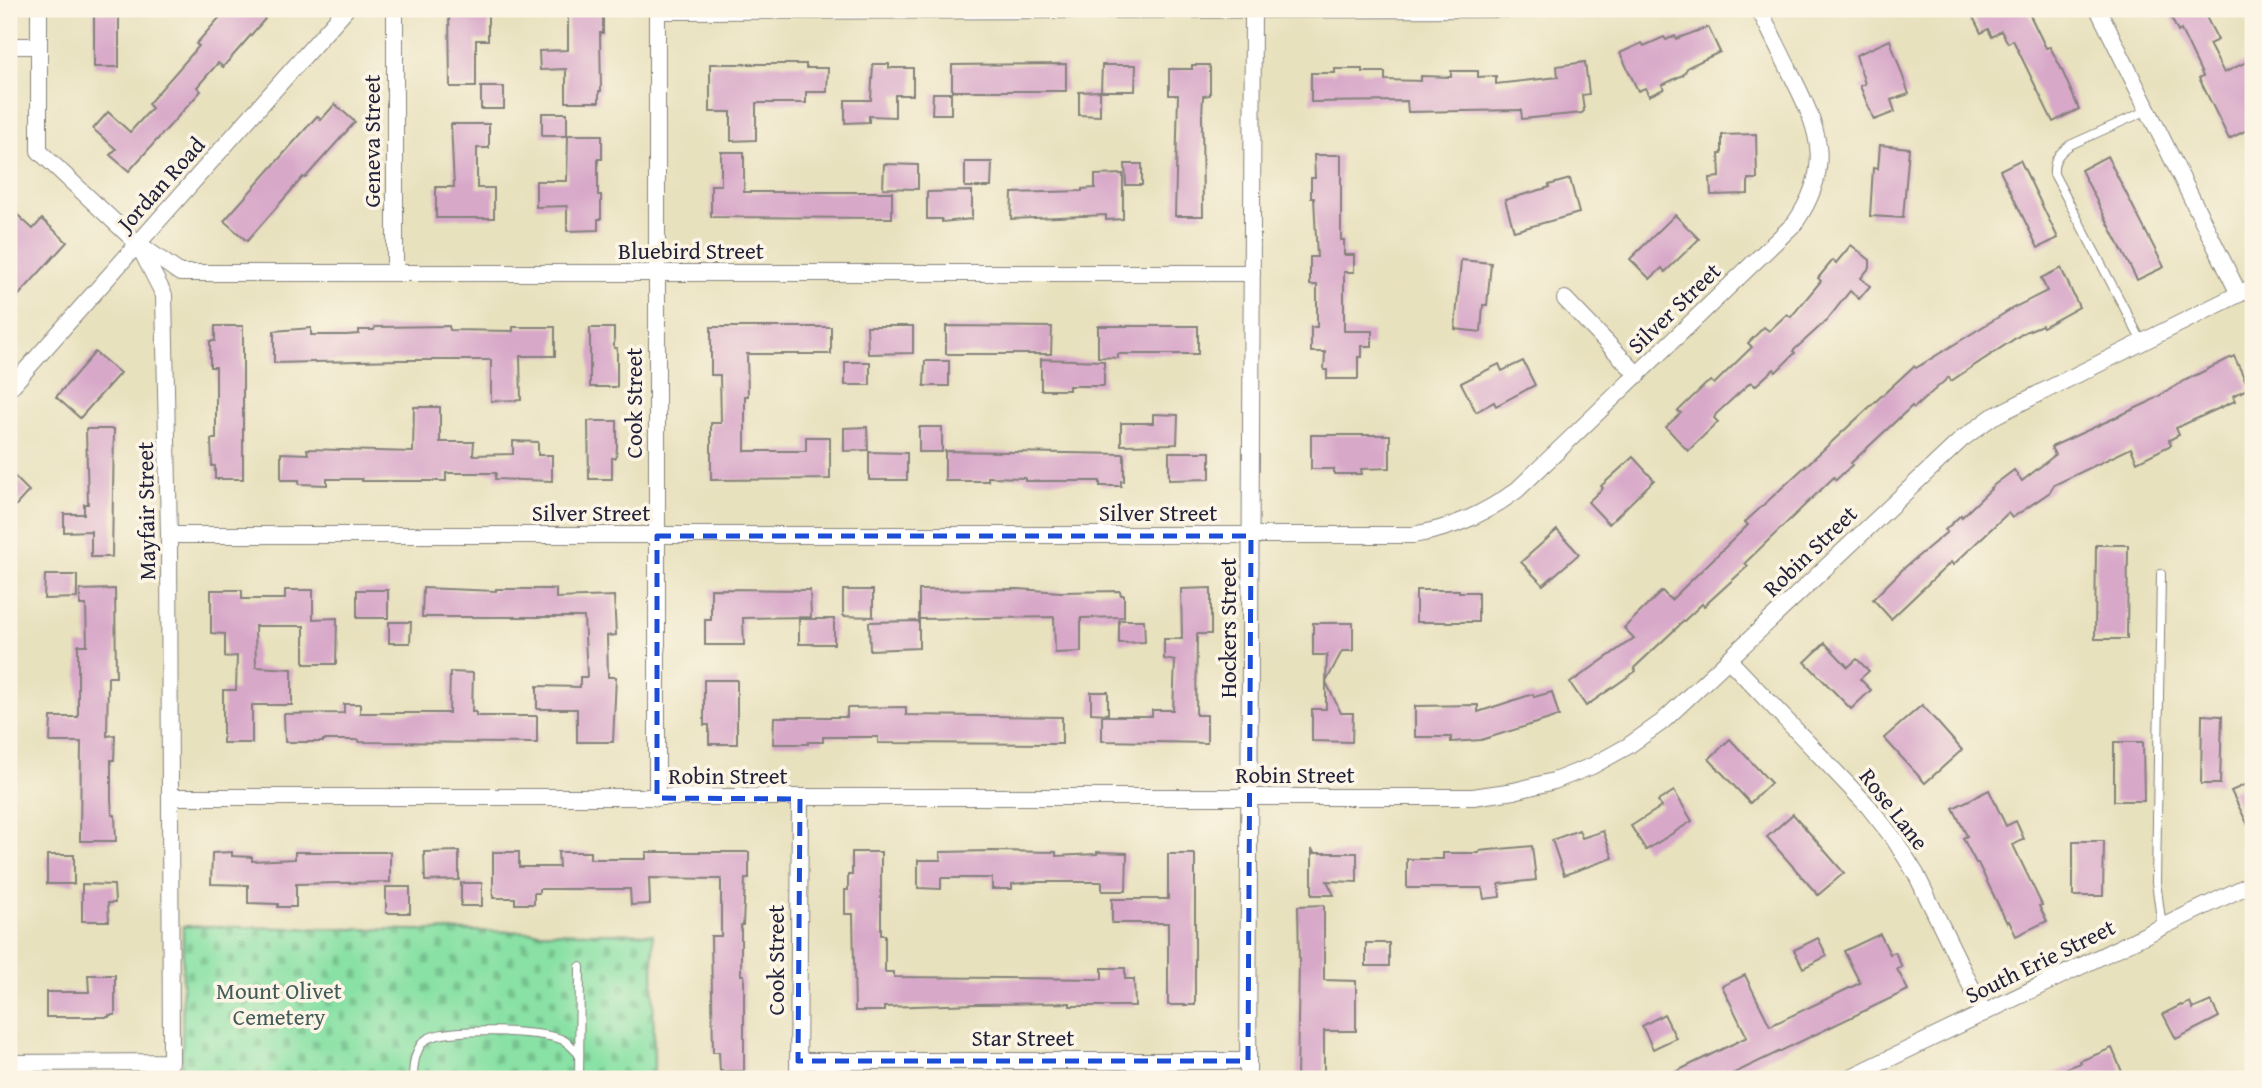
<svg xmlns="http://www.w3.org/2000/svg" width="2262" height="1088" font-family="'Gentium Book Plus',serif">
<style>
.cemetery{fill:url(#cemetery-stones);stroke:#568270;stroke-width:2}
.building{fill:#d8a8c9}
.lines{fill:none;stroke-linecap:round;stroke-linejoin:round}
.service-casing{stroke:#85827c;stroke-width:10}
.minor-casing{stroke:#85827c;stroke-width:18}
.service{stroke:#fff;stroke-width:8}
.minor{stroke:#fff;stroke-width:16}
.marked{fill:none;stroke:#1d4ed8;stroke-width:5;stroke-dasharray:14 9;stroke-linejoin:round}
.labels{text-anchor:middle;stroke-width:7;stroke-linejoin:round;paint-order:stroke}
.street-label{font-size:23px;fill:#22223b;stroke:#fcf5e5}
.park-label{font-size:23px;fill:#415b5b;stroke:#fcf5e5}
</style>
<defs>
<pattern id="cemetery-stones" width="16" height="16" patternUnits="userSpaceOnUse" patternTransform="scale(1.75)"><rect width="16" height="16" fill="#89e1a5"/><path d="M2 7V4a2 2 0 0 1 4 0v3zM10 15v-3a2 2 0 0 1 4 0v3z" fill="#76c18f"/></pattern>
</defs>
<rect width="100%" height="100%" fill="#fcf5e5"/>
<filter id="ink" filterUnits="userSpaceOnUse"><feTurbulence type="fractalNoise" baseFrequency=".0143" numOctaves="2"/><feDisplacementMap in="SourceGraphic" scale="14" xChannelSelector="R" yChannelSelector="G"/><feConvolveMatrix kernelMatrix="1 2 1 2 8 2 1 2 1" color-interpolation-filters="sRGB"/></filter>
<filter id="wash" filterUnits="userSpaceOnUse"><feTurbulence type="fractalNoise" baseFrequency=".00686" numOctaves="4" result="noise"/><feDisplacementMap in="SourceGraphic" scale="28" xChannelSelector="R" yChannelSelector="G"/><feGaussianBlur stdDeviation="1.57" result="paint"/><feColorMatrix in="noise" values="0 0 0 0 0 0 0 0 0 0 0 0 0 0 0 0 0 1.4 0 .05"/><feComposite in="paint" operator="in"/></filter>
<g filter="url(#wash)">
<rect width="100%" height="100%" fill="#e8e1be"/>
<polygon class="cemetery" points="183,926 653,934 654,1079 182,1079"/>
<g id="blocks">
<g class="building">
<polygon points="227,9 254,9 265,19 223,67 218,63 197,87 201,91 129,171 110,155 116,149 93,129 108,112 130,132 152,108 148,104 199,46 196,44"/>
<polygon points="449,9 488,9 488,40 476,40 476,87 450,87"/>
<polygon points="568,9 603,9 603,33 600,33 601,91 599,91 599,102 566,102 566,69 540,70 539,51 568,50"/>
<polygon points="1969,9 2027,9 2046,48 2050,47 2061,68 2079,109 2053,122 2013,40 2008,43 2001,31 1992,37 1988,29 1981,33"/>
<polygon points="2170,9 2202,9 2218,40 2209,44 2224,73 2246,62 2253,76 2253,119 2248,122 2251,128 2229,139 2199,78 2203,76 2181,30 2178,32 2171,17 2173,16"/>
<rect x="94" y="12" width="25" height="55"/>
<polygon points="1708,27 1720,52 1688,67 1683,75 1662,85 1664,89 1649,96 1645,88 1638,91 1620,53 1642,43 1644,46 1664,37 1666,40 1675,36 1676,39"/>
<polygon points="1890,40 1909,94 1891,100 1895,112 1874,120 1860,86 1865,84 1856,55"/>
<polygon points="1585,62 1589,94 1582,95 1584,111 1582,113 1522,119 1521,110 1408,112 1407,101 1311,102 1311,73 1335,73 1335,69 1362,69 1362,72 1385,72 1385,80 1421,81 1421,76 1451,77 1451,71 1478,71 1478,77 1496,76 1496,84 1558,77 1557,66"/>
<polygon points="710,64 806,64 806,68 828,68 827,92 806,92 806,103 756,103 756,140 731,141 731,112 710,112"/>
<polygon points="873,64 889,64 889,68 913,68 913,95 895,95 895,117 869,116 869,122 845,123 845,100 871,100"/>
<polygon points="1066,64 1066,91 952,91 952,65"/>
<polygon points="1102,65 1136,65 1135,91 1101,91"/>
<polygon points="1192,65 1209,65 1210,68 1210,95 1203,96 1202,116 1203,216 1175,216 1178,95 1169,95 1169,69 1192,69"/>
<rect x="481" y="87" width="23" height="22"/>
<polygon points="1100,91 1100,116 1079,115 1079,92"/>
<polygon points="933,93 951,93 951,114 932,114"/>
<polygon points="335,104 355,122 305,178 303,177 247,241 224,221 317,116 321,120"/>
<rect x="542" y="113" width="25" height="23"/>
<polygon points="451,124 489,124 489,148 477,148 477,188 494,188 494,218 436,218 436,187 454,187"/>
<polygon points="1756,134 1757,179 1748,179 1748,194 1711,195 1710,178 1720,177 1719,154 1722,154 1722,135"/>
<polygon points="568,135 602,135 602,159 598,159 598,195 601,195 601,219 598,219 598,230 567,231 567,206 536,207 536,181 567,181"/>
<polygon points="1880,145 1909,148 1903,218 1870,216 1873,168 1878,169"/>
<polygon points="721,152 744,152 744,192 892,192 892,218 711,217 711,185 721,185"/>
<polygon points="1314,155 1341,155 1341,240 1344,240 1344,255 1354,255 1354,272 1344,272 1344,331 1372,331 1372,346 1362,346 1362,357 1358,357 1358,379 1327,379 1327,370 1324,370 1325,352 1311,352 1311,327 1317,327 1317,285 1310,285 1310,257 1317,257 1314,198 1311,198 1311,178 1315,178"/>
<polygon points="2107,156 2164,267 2137,280 2081,170"/>
<polygon points="2020,160 2058,238 2038,248 2000,170"/>
<polygon points="965,162 992,162 991,187 965,187"/>
<polygon points="884,164 918,165 918,189 883,188"/>
<polygon points="1125,164 1142,164 1142,185 1126,185"/>
<polygon points="1123,174 1123,219 1106,220 1106,215 1011,219 1012,193 1082,191 1082,189 1095,188 1095,175"/>
<polygon points="1570,179 1579,213 1514,231 1505,200 1550,187 1549,185"/>
<polygon points="972,191 972,219 942,222 942,219 927,219 927,192"/>
<polygon points="9,207 33,229 42,219 67,242 9,306"/>
<polygon points="1675,215 1699,239 1665,272 1662,268 1650,279 1630,259"/>
<polygon points="1851,245 1870,260 1870,267 1861,278 1870,286 1859,299 1850,291 1827,320 1793,351 1795,353 1776,372 1774,369 1755,386 1751,382 1716,414 1714,418 1718,422 1688,451 1666,427 1681,413 1678,411 1706,384 1711,381 1714,384 1752,347 1748,343 1764,327 1769,331 1787,314 1791,317 1821,281 1818,278 1833,260 1836,263"/>
<polygon points="1461,260 1491,263 1487,305 1483,305 1481,332 1455,329"/>
<polygon points="2061,268 2079,307 2043,327 2042,325 2025,332 1951,381 1949,377 1914,408 1912,406 1851,463 1852,465 1836,480 1834,477 1745,563 1748,566 1704,606 1702,604 1634,668 1636,671 1586,706 1570,683 1634,638 1624,628 1662,591 1671,600 1748,525 1745,522 1914,366 1916,368 2013,308 2047,291 2041,278"/>
<polygon points="215,326 243,326 243,479 215,479 215,466 212,466 211,439 216,439 216,367 210,367 210,341 215,341"/>
<polygon points="449,326 450,330 513,331 513,327 555,327 555,356 520,356 521,400 491,401 491,360 400,360 274,363 274,331 311,328 311,335 346,335 359,334 359,330 374,330 375,327"/>
<polygon points="867,326 913,326 913,353 868,354"/>
<polygon points="946,326 1052,327 1051,354 946,354"/>
<polygon points="1098,326 1198,326 1198,354 1118,354 1118,358 1098,357"/>
<polygon points="711,327 831,327 831,354 747,354 748,396 745,396 745,451 806,451 806,437 830,437 830,479 711,480 711,423 721,423 720,375 711,375"/>
<polygon points="590,328 614,328 614,348 617,348 617,387 590,387"/>
<polygon points="95,352 120,373 80,418 56,397"/>
<polygon points="2234,356 2249,388 2233,396 2235,401 2176,428 2179,435 2169,440 2171,445 2137,462 2131,448 2054,485 2050,492 2012,518 2008,513 1953,565 1951,562 1891,619 1873,599 1903,569 1947,532 1945,530 1961,515 1962,517 1991,489 1990,488 2014,470 2022,481 2055,455 2051,447 2147,403 2186,380"/>
<polygon points="1041,359 1104,361 1104,386 1069,386 1069,390 1041,390"/>
<polygon points="925,361 949,361 949,386 924,386"/>
<polygon points="1523,361 1535,385 1496,406 1494,402 1476,412 1461,383 1499,364 1502,371"/>
<rect x="845" y="362" width="25" height="23"/>
<polygon points="414,407 440,407 440,442 474,442 473,455 513,454 513,441 538,442 538,455 552,455 552,481 495,479 496,473 446,473 446,481 362,481 362,479 327,479 327,485 299,484 299,480 281,480 281,453 308,454 307,449 413,452"/>
<polygon points="1153,414 1178,415 1177,444 1121,445 1121,423 1153,423"/>
<polygon points="588,421 617,421 617,447 616,458 612,458 612,479 589,479"/>
<polygon points="867,427 868,450 844,451 844,428"/>
<rect x="919" y="427" width="23" height="25"/>
<polygon points="86,429 114,429 112,557 91,557 91,531 64,532 64,514 84,514 84,504 88,504"/>
<polygon points="1311,435 1390,435 1390,468 1361,469 1362,474 1334,474 1334,469 1311,469"/>
<polygon points="945,451 1124,454 1124,481 1121,481 1121,486 1100,486 1100,481 1025,481 1025,478 988,477 988,481 945,481"/>
<polygon points="869,452 907,453 907,480 869,480"/>
<polygon points="1169,452 1210,452 1210,479 1169,480"/>
<polygon points="1633,457 1654,480 1609,524 1588,502 1603,488 1601,486"/>
<polygon points="9,471 29,491 9,513"/>
<polygon points="1557,530 1579,554 1543,585 1521,562"/>
<polygon points="2096,545 2128,545 2127,639 2095,639"/>
<polygon points="45,575 77,575 77,598 44,599"/>
<polygon points="423,588 496,591 496,589 556,589 556,598 614,596 616,635 607,636 608,677 616,677 613,742 577,742 577,709 537,709 537,686 580,687 580,677 587,677 584,617 422,617"/>
<polygon points="1211,588 1211,634 1197,634 1196,715 1207,715 1207,743 1102,741 1102,716 1152,716 1152,710 1173,710 1175,661 1164,659 1164,639 1182,639 1181,589"/>
<polygon points="115,589 116,677 108,677 107,736 115,735 114,760 111,760 111,799 112,815 115,815 116,841 80,841 81,742 50,742 51,717 78,717 78,645 87,645 86,605 80,605 80,590"/>
<polygon points="711,589 810,590 811,617 743,618 744,645 705,645 705,620 711,620"/>
<polygon points="1018,589 1061,592 1120,591 1121,595 1124,595 1124,617 1081,618 1081,652 1055,653 1054,617 919,619 919,590"/>
<polygon points="211,590 242,590 242,599 285,599 285,590 313,590 313,619 337,618 336,664 304,664 304,626 255,626 256,667 292,669 292,705 252,705 252,743 223,743 223,690 236,690 237,656 225,657 225,634 211,633"/>
<rect x="357" y="590" width="31" height="28"/>
<polygon points="843,590 873,590 873,617 843,616"/>
<polygon points="1416,590 1459,590 1459,592 1478,592 1478,622 1416,622"/>
<rect x="799" y="619" width="35" height="25"/>
<polygon points="1119,620 1144,620 1145,642 1119,643"/>
<polygon points="919,621 919,648 870,650 869,622"/>
<polygon points="389,622 411,622 410,643 389,643"/>
<polygon points="1313,623 1353,623 1353,651 1342,651 1326,682 1327,655 1313,655"/>
<polygon points="1825,643 1848,667 1857,659 1869,671 1860,679 1871,690 1851,709 1805,662"/>
<polygon points="450,672 473,673 472,712 476,712 476,716 537,716 537,743 359,742 359,740 323,740 323,742 285,742 284,714 344,713 344,704 360,704 360,713 449,713"/>
<polygon points="704,680 737,680 737,744 709,744 709,725 704,725"/>
<polygon points="1326,682 1341,713 1353,713 1352,742 1312,741 1312,709 1326,709"/>
<polygon points="1091,692 1108,692 1108,714 1091,713"/>
<polygon points="1552,692 1559,716 1481,740 1451,742 1451,737 1415,737 1415,706 1478,705 1478,712 1533,694 1534,697"/>
<polygon points="1922,705 1962,750 1925,783 1884,738"/>
<polygon points="906,707 906,715 1062,717 1062,744 878,743 878,737 823,737 823,742 808,742 808,744 773,744 774,717 847,717 847,708"/>
<polygon points="2202,715 2222,716 2220,784 2201,784"/>
<polygon points="1730,739 1771,783 1750,803 1709,759"/>
<polygon points="2114,742 2143,742 2144,801 2114,801"/>
<polygon points="2253,781 2253,835 2231,791"/>
<polygon points="1989,790 2006,826 2016,821 2024,839 2013,845 2042,905 2039,906 2047,921 2016,936 2009,921 2007,923 1978,863 1976,863 1967,846 1963,838 1967,836 1953,808"/>
<polygon points="1674,791 1692,821 1646,850 1631,826 1661,807 1658,801"/>
<polygon points="1793,814 1844,873 1818,895 1767,837"/>
<polygon points="1579,830 1582,838 1603,831 1613,858 1564,875 1552,840"/>
<polygon points="2073,841 2104,841 2103,896 2073,896"/>
<polygon points="1532,846 1536,880 1499,884 1500,897 1484,899 1482,888 1407,888 1407,859 1443,859 1443,853 1479,853 1479,851"/>
<polygon points="1312,849 1314,853 1357,853 1357,882 1327,881 1334,895 1312,895"/>
<polygon points="459,851 459,880 425,881 424,852"/>
<polygon points="992,851 1056,852 1056,856 1097,854 1097,852 1127,853 1126,891 1102,891 1102,882 1034,882 1012,884 1012,889 992,889 992,878 941,878 941,889 918,888 918,860 941,860 940,852"/>
<polygon points="232,852 232,856 252,857 252,861 295,859 295,852 390,852 390,882 296,884 296,907 278,907 278,904 248,903 248,885 211,884 212,853"/>
<polygon points="493,852 519,852 519,867 559,867 558,852 590,852 590,859 646,859 646,852 749,852 749,879 745,879 743,925 741,925 741,975 744,975 744,1071 720,1071 719,1052 713,1052 711,936 721,936 721,879 649,878 650,904 631,905 630,889 539,889 539,893 534,893 534,904 515,904 515,898 493,898"/>
<polygon points="852,852 881,852 881,935 885,935 885,972 894,972 894,977 1102,979 1102,968 1125,968 1125,979 1134,979 1135,1006 1070,1006 1070,1003 977,1004 884,1007 884,1011 855,1011 853,914 845,914 845,890 848,890 848,875 852,875"/>
<polygon points="1168,854 1195,854 1195,1005 1168,1005 1168,923 1112,923 1112,899 1168,899"/>
<rect x="47" y="855" width="27" height="29"/>
<rect x="461" y="883" width="21" height="23"/>
<polygon points="82,884 114,885 115,903 108,903 109,921 82,921"/>
<rect x="386" y="887" width="24" height="26"/>
<polygon points="1324,905 1324,980 1356,981 1356,1031 1324,1031 1324,1079 1297,1079 1299,962 1298,906"/>
<polygon points="1880,934 1890,954 1895,952 1902,967 1897,969 1908,990 1722,1079 1661,1079 1747,1037 1722,986 1745,975 1770,1026 1860,983 1844,951"/>
<polygon points="1818,938 1827,956 1803,968 1794,950"/>
<rect x="1366" y="943" width="23" height="23"/>
<polygon points="88,975 115,975 115,1015 109,1015 109,1017 46,1017 46,992 89,992"/>
<polygon points="2211,1001 2219,1017 2176,1039 2163,1014 2181,1005 2182,1006 2190,1002 2193,1009"/>
<polygon points="1664,1014 1676,1038 1653,1049 1642,1026"/>
<polygon points="2112,1048 2125,1079 2043,1079 2043,1077 2081,1063 2080,1061"/>
</g>
</g>
</g>
<g filter="url(#ink)">
<use href="#blocks" fill-opacity="0" stroke="#85827c" stroke-width="2"/>
<g class="lines">
<defs>
<g id="service">
<path d="M2142,342L2054,174C2053,160 2059,153 2070,145L2148,110"/>
<polyline points="2161,574 2156,882 2162,927"/>
<path d="M413,1079C413,1066 415,1047 427,1039C445,1027 543,1030 563,1040C569,1043 574,1049 579,1054"/>
<polyline points="579,1079 580,967"/>
</g>
<g id="minor">
<polyline points="395,9 395,273"/>
<polyline points="657,9 657,798"/>
<polyline points="2098,9 2239,294"/>
<polyline points="657,11 1533,9"/>
<polyline points="9,46 39,46"/>
<polyline points="140,245 180,273 1252,273"/>
<polyline points="1565,299 1638,375"/>
<polyline points="9,389 346,9"/>
<path d="M169,535H1413C1453,528 1485,514 1517,490L1795,223C1831,170 1822,136 1795,82C1783,57 1771,33 1759,9"/>
<polyline points="1729,660 1868,806 1894,839 1916,874 1984,1013"/>
<polyline points="170,797 1473,797 1514,791 1554,781 1592,766 1628,746 1662,722 1962,439 1992,417 2253,287"/>
<polyline points="798,1061 1248,1061"/>
<polyline points="9,1063 171,1062 169,535 164,295 138,244 39,151 39,9"/>
<polyline points="798,1079 800,799"/>
<polyline points="1248,1079 1253,9"/>
<polyline points="1847,1079 2253,883"/>
</g>
</defs>
<use href="#service" class="service-casing"/>
<use href="#minor" class="minor-casing"/>
<use href="#service" class="service"/>
<use href="#minor" class="minor"/>
</g>
</g>
<path class="marked" d="M657,536H1251L1248,1061H798L800,799L657,798Z"/>
<g class="labels">
<g class="street-label">
<text transform="translate(372 141) rotate(-90)" y="8">Geneva Street</text>
<text transform="translate(161 184) rotate(-48)" y="8">Jordan Road</text>
<text x="691" y="259">Bluebird Street</text>
<text transform="translate(1674 308) rotate(-44)" y="8">Silver Street</text>
<text transform="translate(634 403) rotate(-90)" y="8">Cook Street</text>
<text transform="translate(146 511) rotate(-91)" y="8">Mayfair Street</text>
<text x="591" y="521">Silver Street</text>
<text x="1158" y="521">Silver Street</text>
<text transform="translate(1810 551) rotate(-44)" y="8">Robin Street</text>
<text transform="translate(1228 628) rotate(-90)" y="8">Hockers Street</text>
<text x="1295" y="783">Robin Street</text>
<text x="728" y="784">Robin Street</text>
<text transform="translate(1894 809) rotate(52)" y="8">Rose Lane</text>
<text transform="translate(776 960) rotate(-90)" y="8">Cook Street</text>
<text transform="translate(2040 961) rotate(-26)" y="8">South Erie Street</text>
<text x="1023" y="1046">Star Street</text>
</g>
<g class="park-label">
<text x="279" y="999">Mount Olivet<tspan x="279" dy="26">Cemetery</tspan></text>
</g>
</g>
<rect width="2262" height="1088" fill="none" stroke="#fcf5e5" stroke-width="35"/>
</svg>
